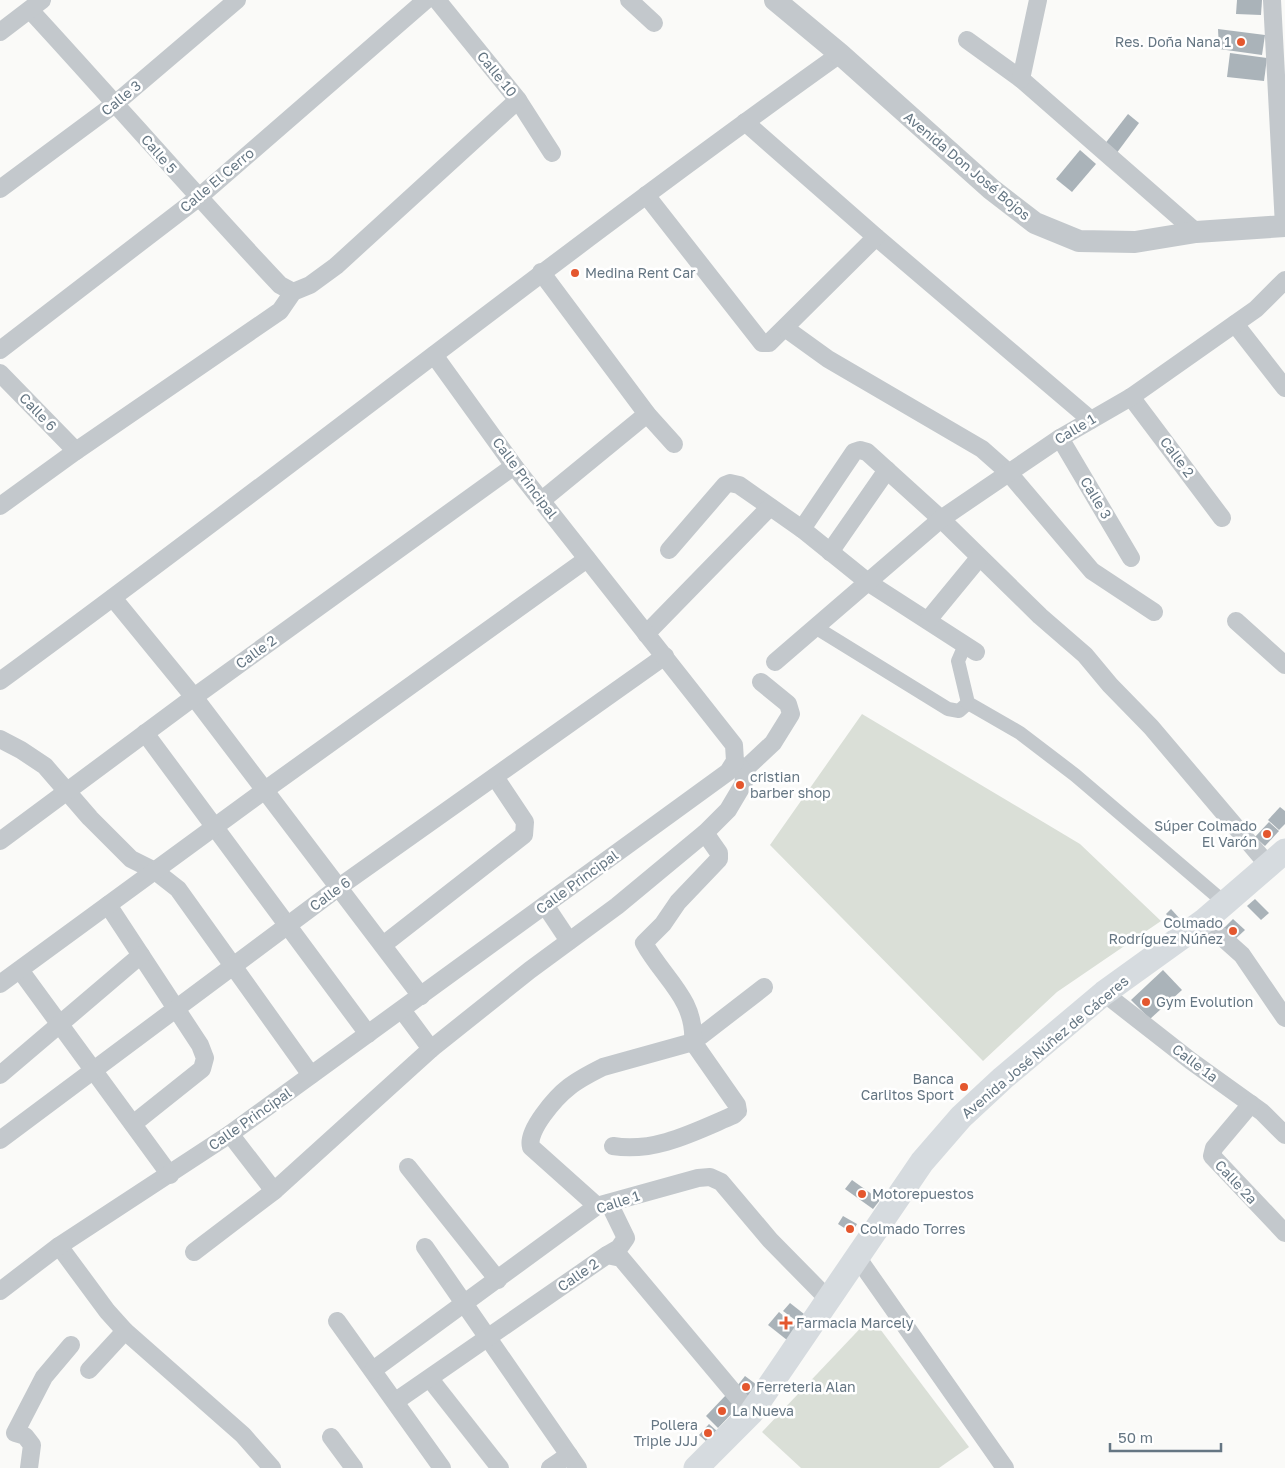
<svg xmlns="http://www.w3.org/2000/svg" width="1285" height="1468" font-family="'Golos Text',sans-serif">
<style>
.green{fill:#dadfd7}
.building{fill:#aab3b9}
.lines{fill:none;stroke-linecap:round;stroke-linejoin:round}
.pedestrian{stroke:#c3c8cc;stroke-width:14}
.minor{stroke:#c3c8cc;stroke-width:18}
.tertiary{stroke:#c3c8cc;stroke-width:22}
.secondary{stroke:#d6dbdf;stroke-width:25}
.poi-dot{fill:#e4572e;stroke:#fff;stroke-width:2}
.labels{text-anchor:middle;stroke-width:5;stroke-linejoin:round;paint-order:stroke}
.poi-label{font-size:14px;fill:#657683;stroke:#fff;text-anchor:start}
.street-label{font-size:14px;fill:#657683;stroke:#fff}
</style>
<rect width="100%" height="100%" fill="#fafaf8"/>
<g class="green">
<polygon points="862,714 1080,844 1161,921 1057,992 983,1061 770,845"/>
<polygon points="871,1317 969,1447 939,1468 801,1468 762,1432"/>
</g>
<g class="building">
<polygon points="1237,0 1262,0 1261,15 1236,14"/>
<polygon points="1218,29 1265,35 1262,55 1219,49"/>
<polygon points="1230,53 1267,58 1264,81 1227,77"/>
<polygon points="1128,114 1139,123 1116,154 1104,145"/>
<polygon points="1080,150 1096,164 1072,192 1056,179"/>
<polygon points="1280,807 1285,811 1285,824 1279,830 1268,820"/>
<polygon points="1269,822 1279,831 1265,846 1255,837"/>
<polygon points="1255,899 1269,913 1261,920 1247,906"/>
<polygon points="1171,909 1181,920 1176,925 1166,914"/>
<polygon points="1233,919 1245,930 1232,942 1221,931"/>
<polygon points="1163,970 1182,990 1150,1019 1131,1000"/>
<polygon points="964,1082 969,1087 965,1092 959,1087"/>
<polygon points="852,1180 880,1200 873,1209 845,1189"/>
<polygon points="843,1216 857,1224 852,1233 838,1224"/>
<polygon points="790,1303 804,1314 798,1322 783,1311"/>
<polygon points="779,1312 797,1327 787,1340 768,1325"/>
<polygon points="745,1376 757,1385 746,1399 734,1390"/>
<polygon points="726,1395 738,1407 718,1428 706,1416"/>
<polygon points="709,1424 717,1431 707,1442 699,1435"/>
</g>
<g class="lines">
<g class="pedestrian">
<polyline points="815,627 948,709 959,711 968,703"/>
<polyline points="965,645 958,661 968,703 1020,733 1075,775 1225,903"/>
</g>
<g class="minor">
<polyline points="437,0 518,100 552,153"/>
<polyline points="629,0 654,23"/>
<polyline points="1272,0 1284,226"/>
<path d="M30,10C114,101 195,195 280,285L293,292"/>
<polyline points="0,32 42,0"/>
<polyline points="967,40 1021,79 1196,232"/>
<polyline points="1021,79 1038,0"/>
<polyline points="745,122 876,237 1091,420"/>
<polyline points="0,189 116,103 237,0"/>
<polyline points="646,195 762,343 769,343 876,237"/>
<polyline points="541,272 647,414 674,444"/>
<polyline points="1235,324 1285,388"/>
<polyline points="785,328 828,359 982,449 1008,472 1092,571 1154,612"/>
<polyline points="0,350 198,198 426,0"/>
<polyline points="0,373 76,451"/>
<polyline points="1131,397 1222,518"/>
<polyline points="1060,438 1131,558"/>
<polyline points="542,500 647,414"/>
<polyline points="0,506 76,451 280,311 293,292 310,285 336,266 518,100"/>
<polyline points="802,529 854,452 860,450 867,452 941,519 1040,616 1085,655 1110,685 1151,727 1268,865"/>
<polyline points="669,550 725,485 730,483 739,485 802,529 869,583 976,652"/>
<polyline points="830,552 887,470"/>
<polyline points="113,598 194,697 421,996"/>
<polyline points="928,620 979,558"/>
<polyline points="1236,621 1285,665"/>
<polyline points="646,634 770,507"/>
<polyline points="775,662 941,519 1060,438 1131,397 1256,309 1285,280"/>
<path d="M0,681C282,475 555,257 840,54"/>
<polyline points="145,733 368,1034"/>
<polyline points="0,739 21,750 45,766 90,818 131,859 155,871 178,889 311,1075"/>
<polyline points="743,771 773,743 791,714 788,704 761,682"/>
<polyline points="0,841 194,697 514,466"/>
<polyline points="108,905 200,1045 205,1058 202,1069 133,1124"/>
<polyline points="545,905 569,941"/>
<polyline points="1204,921 1242,955 1285,1018"/>
<polyline points="383,945 524,835 525,822 495,777"/>
<polyline points="20,970 170,1175"/>
<polyline points="0,984 265,790 587,559"/>
<polyline points="1104,993 1191,1061 1262,1112 1285,1135"/>
<polyline points="402,1010 431,1049"/>
<polyline points="0,1075 141,955"/>
<polyline points="1251,1104 1214,1148 1212,1156 1285,1233"/>
<polyline points="230,1134 274,1191"/>
<polyline points="0,1140 339,887 665,656"/>
<path d="M613,1146C656,1153 696,1131 734,1115L738,1111L737,1105L693,1042L764,987"/>
<polyline points="408,1167 498,1280"/>
<path d="M597,1206L531,1147C526,1131 556,1097 569,1087C579,1079 591,1073 603,1067L693,1042C696,999 663,978 644,943L663,924L678,902L719,859V853L705,833"/>
<polyline points="59,1246 107,1311 125,1331 243,1435 272,1468"/>
<polyline points="425,1247 578,1468"/>
<polyline points="194,1252 274,1191 431,1049 530,970 617,906 705,833 728,810 744,783 743,771 735,761"/>
<polyline points="607,1255 619,1248 626,1238 609,1203"/>
<polyline points="857,1257 1005,1468"/>
<polyline points="0,1291 59,1246 230,1134 728,772 735,761 734,745 514,466 434,355"/>
<polyline points="337,1321 442,1468"/>
<polyline points="89,1370 125,1331"/>
<polyline points="373,1370 597,1206 698,1178 710,1177 721,1182 770,1240 829,1300"/>
<polyline points="430,1379 500,1468"/>
<polyline points="396,1401 607,1255 621,1258 751,1413"/>
<polyline points="331,1437 354,1468"/>
<polyline points="29,1468 32,1445 25,1436 15,1433 44,1377 71,1345"/>
<polyline points="550,1468 569,1455"/>
</g>
<polyline class="tertiary" points="775,0 840,54 991,189 1035,223 1079,241 1135,242 1196,232 1285,226"/>
<polyline class="secondary" points="696,1468 751,1413 922,1162 961,1117 1003,1078 1104,993 1204,921 1285,851"/>
</g>
<g class="poi-dot">
<circle cx="1241" cy="42" r="5"/>
<circle cx="575" cy="273" r="5"/>
<circle cx="740" cy="785" r="5"/>
<circle cx="1267" cy="834" r="5"/>
<circle cx="1233" cy="931" r="5"/>
<circle cx="1146" cy="1002" r="5"/>
<circle cx="964" cy="1087" r="5"/>
<circle cx="862" cy="1194" r="5"/>
<circle cx="850" cy="1229" r="5"/>
<path d="M783.5 1315.5h5v5h5v5h-5v5h-5v-5h-5v-5h5z"/>
<circle cx="746" cy="1387" r="5"/>
<circle cx="722" cy="1411" r="5"/>
<circle cx="708" cy="1433" r="5"/>
</g>
<g class="labels">
<g class="poi-label">
<text x="1231" y="47" text-anchor="end">Res. Doña Nana 1</text>
<text x="585" y="278">Medina Rent Car</text>
<text x="750" y="782">cristian<tspan x="750" dy="16">barber shop</tspan></text>
<text x="1257" y="831" text-anchor="end">Súper Colmado<tspan x="1257" dy="16">El Varón</tspan></text>
<text x="1223" y="928" text-anchor="end">Colmado<tspan x="1223" dy="16">Rodríguez Núñez</tspan></text>
<text x="1156" y="1007">Gym Evolution</text>
<text x="954" y="1084" text-anchor="end">Banca<tspan x="954" dy="16">Carlitos Sport</tspan></text>
<text x="872" y="1199">Motorepuestos</text>
<text x="860" y="1234">Colmado Torres</text>
<text x="796" y="1328">Farmacia Marcely</text>
<text x="756" y="1392">Ferreteria Alan</text>
<text x="732" y="1416">La Nueva</text>
<text x="698" y="1430" text-anchor="end">Pollera<tspan x="698" dy="16">Triple JJJ</tspan></text>
</g>
<g class="street-label">
<text transform="translate(497 74) rotate(51)" y="5">Calle 10</text>
<text transform="translate(121 98) rotate(-39)" y="5">Calle 3</text>
<text transform="translate(159 154) rotate(49)" y="5">Calle 5</text>
<text transform="translate(967 166) rotate(40)" y="5">Avenida Don José Bojos</text>
<text transform="translate(217 180) rotate(-40)" y="5">Calle El Cerro</text>
<text transform="translate(38 412) rotate(46)" y="5">Calle 6</text>
<text transform="translate(1075 429) rotate(-31)" y="5">Calle 1</text>
<text transform="translate(1177 457) rotate(53)" y="5">Calle 2</text>
<text transform="translate(525 478) rotate(53)" y="5">Calle Principal</text>
<text transform="translate(1096 498) rotate(59)" y="5">Calle 3</text>
<text transform="translate(256 652) rotate(-36)" y="5">Calle 2</text>
<text transform="translate(577 882) rotate(-36)" y="5">Calle Principal</text>
<text transform="translate(330 894) rotate(-36)" y="5">Calle 6</text>
<text transform="translate(1045 1047) rotate(-40)" y="5">Avenida José Núñez de Cáceres</text>
<text transform="translate(1195 1063) rotate(37)" y="5">Calle 1a</text>
<text transform="translate(250 1119) rotate(-35)" y="5">Calle Principal</text>
<text transform="translate(1236 1182) rotate(47)" y="5">Calle 2a</text>
<text transform="translate(618 1202) rotate(-18)" y="5">Calle 1</text>
<text transform="translate(578 1275) rotate(-35)" y="5">Calle 2</text>
</g>
</g>
<path d="M1110 1443v8h111v-8" fill="none" stroke="#657683" stroke-width="2.5"/>
<text x="1118" y="1443" font-size="15" fill="#657683" stroke="#ffffff" stroke-width="4" paint-order="stroke">50 m</text>
</svg>
